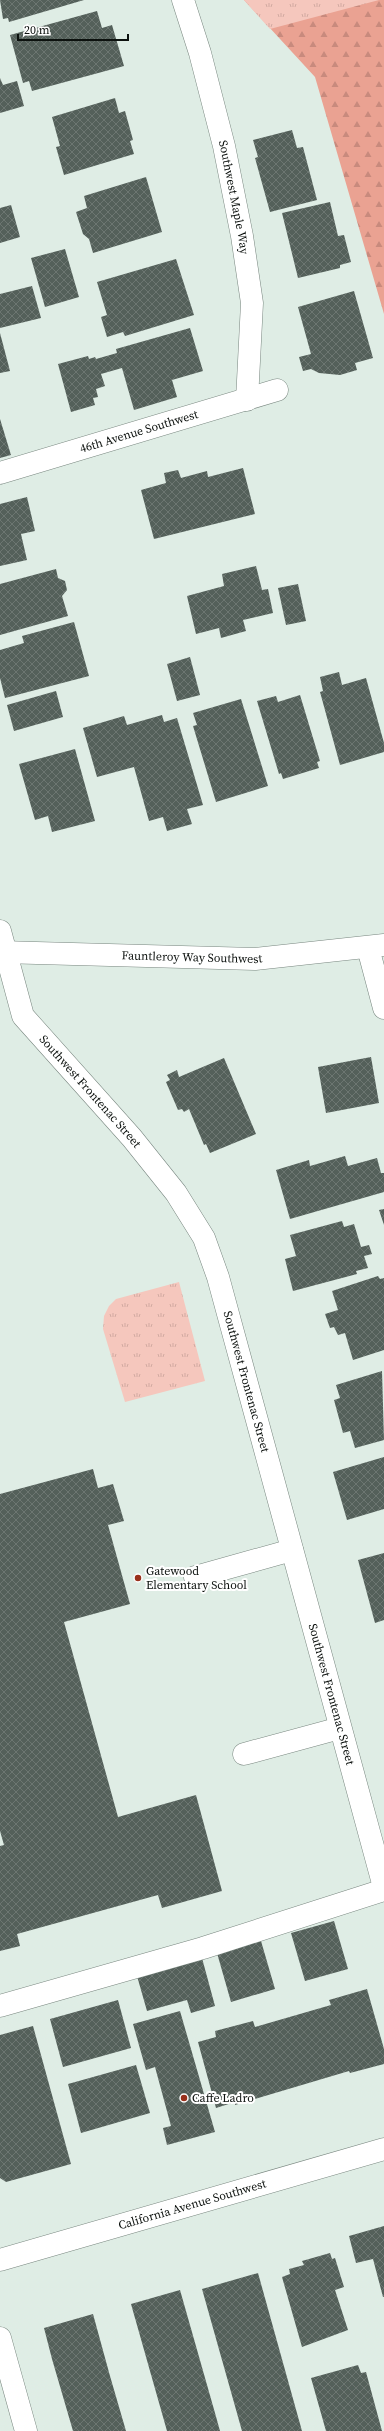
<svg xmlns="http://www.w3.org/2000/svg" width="384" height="2431" font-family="'Source Serif 4',serif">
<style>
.forest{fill:url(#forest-firs)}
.park{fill:url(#park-tufts)}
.building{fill:url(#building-cross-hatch)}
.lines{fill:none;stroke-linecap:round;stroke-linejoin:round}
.minor-casing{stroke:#78867f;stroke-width:23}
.major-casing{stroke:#78867f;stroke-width:23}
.minor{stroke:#fff;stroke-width:22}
.major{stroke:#fff;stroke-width:22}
.poi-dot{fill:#99301b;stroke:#fff;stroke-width:1.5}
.labels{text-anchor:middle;stroke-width:4;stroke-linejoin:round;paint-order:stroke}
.street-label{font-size:12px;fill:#0c110e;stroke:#fff}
.poi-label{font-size:12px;fill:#0c110e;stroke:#fff;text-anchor:start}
</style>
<defs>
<pattern id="forest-firs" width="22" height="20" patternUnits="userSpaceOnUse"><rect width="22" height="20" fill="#eaa292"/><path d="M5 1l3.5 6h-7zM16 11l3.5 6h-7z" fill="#c88a7d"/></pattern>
<pattern id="park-tufts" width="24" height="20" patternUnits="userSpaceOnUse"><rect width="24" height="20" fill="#f5c7bd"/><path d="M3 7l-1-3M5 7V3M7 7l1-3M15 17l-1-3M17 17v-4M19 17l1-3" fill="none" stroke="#d1aaa1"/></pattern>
<pattern id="building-cross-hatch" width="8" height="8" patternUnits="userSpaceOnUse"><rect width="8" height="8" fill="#54605a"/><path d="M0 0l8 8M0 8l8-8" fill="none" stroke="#6c7671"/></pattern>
</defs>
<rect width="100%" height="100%" fill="#dfede5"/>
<polygon class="forest" points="244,0 384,0 384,314 315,77"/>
<g class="park">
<polygon points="244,0 379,0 270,29"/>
<polygon points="179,1282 205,1381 125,1402 103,1329 104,1316 109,1306 116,1299"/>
</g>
<g class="building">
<polygon points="0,0 84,0 9,22 8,18 3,19"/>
<polygon points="97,11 102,28 112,25 124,66 32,91 29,81 23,83 10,35"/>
<polygon points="0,78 3,85 17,81 24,106 0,113"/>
<polygon points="115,98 119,113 125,111 133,140 130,141 134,154 64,175 56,147 60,146 52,117"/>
<polygon points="292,130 297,148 303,147 317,200 270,212 255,158 258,157 253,140"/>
<polygon points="146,177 162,232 93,253 89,239 83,234 76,212 87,208 84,196"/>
<polygon points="330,202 338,236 344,235 351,262 340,265 340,268 298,278 282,213"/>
<polygon points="11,205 20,237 0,243 0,208"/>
<polygon points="65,249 79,297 45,307 31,258"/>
<polygon points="176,259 194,315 125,336 123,332 107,337 101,317 107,315 97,282"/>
<polygon points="32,286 41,318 0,328 0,294"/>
<polygon points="354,291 373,358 355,363 357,370 340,375 319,373 311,369 303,371 299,357 311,354 298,307"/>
<polygon points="190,328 203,371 172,380 177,397 134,410 122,368 101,374 105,386 96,389 98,397 93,398 95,405 71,412 58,364 88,356 89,359 95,357 96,359 117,353 116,349"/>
<polygon points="0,333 10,371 0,373"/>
<polygon points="0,419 11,455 0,458"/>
<polygon points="243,468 255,514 154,539 141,490 166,483 164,473 178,470 181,478 207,471 208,477"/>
<polygon points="27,497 35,531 21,534 27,560 0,566 0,504"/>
<polygon points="256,566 262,590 268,589 273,613 243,620 246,631 221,638 219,628 196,634 187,596 224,586 222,574"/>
<polygon points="56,569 58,578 65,581 67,590 62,596 68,616 0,635 0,584"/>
<polygon points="298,584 306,621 286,625 278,588"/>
<polygon points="74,622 89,676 5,698 0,678 0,650 24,643 22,636"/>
<polygon points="190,657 200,695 177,701 167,664"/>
<polygon points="339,672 342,685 366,678 384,743 384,752 340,765 320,692 323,691 320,677"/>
<polygon points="56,691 63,717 14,731 7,705"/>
<polygon points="300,695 320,761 317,762 319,768 283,779 281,773 279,774 257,701 276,696 278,702"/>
<polygon points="241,699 268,786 216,802 193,726 197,725 193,713"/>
<polygon points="162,715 164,722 177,718 203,805 187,809 192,824 167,831 163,817 149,821 134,767 97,777 83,728 124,716 127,725"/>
<polygon points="75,749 95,821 52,832 48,816 35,820 19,764"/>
<polygon points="371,1057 379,1103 326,1113 318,1067"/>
<polygon points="224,1058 256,1134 210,1153 206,1144 204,1145 189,1109 184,1112 182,1109 178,1110 166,1082 170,1080 167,1075 177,1070 179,1077"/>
<polygon points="345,1156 348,1166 377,1158 381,1173 384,1173 384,1192 290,1219 276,1170 309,1160 310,1166"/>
<polygon points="384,1209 384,1225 379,1210"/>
<polygon points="342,1221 344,1227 354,1224 361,1247 369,1245 372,1254 364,1256 368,1268 356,1271 357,1274 293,1291 285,1259 296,1256 290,1235"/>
<polygon points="378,1276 380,1279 384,1278 384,1350 353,1360 345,1333 338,1335 334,1327 330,1328 325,1314 338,1310 332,1291"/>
<polygon points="382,1371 384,1440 355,1448 350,1431 343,1433 334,1400 340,1398 336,1385"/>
<polygon points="384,1457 384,1509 347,1520 333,1472"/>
<polygon points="93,1469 98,1488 113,1484 124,1521 108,1525 130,1604 64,1622 118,1817 196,1795 222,1891 162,1908 158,1895 17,1934 20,1946 0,1951 0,1846 4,1845 0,1831 0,1494"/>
<polygon points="384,1553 384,1620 375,1623 358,1560"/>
<polygon points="334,1921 348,1969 305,1981 291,1933"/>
<polygon points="261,1941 275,1989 231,2002 217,1953"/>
<polygon points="202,1958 215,2006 191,2013 187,2000 147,2011 137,1976"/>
<polygon points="367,1989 384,2049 384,2064 350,2073 349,2071 235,2105 235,2102 216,2108 198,2042 216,2037 215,2031 253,2021 255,2027 331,2005 329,2000"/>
<polygon points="118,2000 131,2048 63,2067 50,2019"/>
<polygon points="180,2011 215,2132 167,2145 163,2128 171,2126 155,2067 146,2070 133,2024"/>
<polygon points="33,2026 71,2164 6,2182 0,2178 0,2035"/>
<polygon points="136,2065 150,2113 81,2133 68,2084"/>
<polygon points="384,2226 384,2297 383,2297 373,2259 356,2263 349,2236"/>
<polygon points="330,2253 332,2259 335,2258 344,2287 335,2290 348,2330 302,2347 282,2277 290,2274 289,2269 304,2265 302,2261"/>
<polygon points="258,2273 302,2431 242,2431 202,2289"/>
<polygon points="180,2290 215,2413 220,2431 167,2431 131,2304"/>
<polygon points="93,2314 110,2376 126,2431 73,2431 52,2359 44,2328"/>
<polygon points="358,2365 361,2373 366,2372 382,2431 326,2431 311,2378"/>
</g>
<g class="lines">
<defs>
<g id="minor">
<path id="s1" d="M183,0L200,53L224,146L242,236L252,303L247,400"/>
<path id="s2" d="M0,473L277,390"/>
<path id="s3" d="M0,931L23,1016L132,1138L176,1193L204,1238L218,1277L384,1887"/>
<polyline points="368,948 384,1008"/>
<polyline points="195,1577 292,1550"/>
<polyline points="244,1754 340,1728"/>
<polyline points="0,2006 203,1948 384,1890"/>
<polyline points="0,2338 26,2431"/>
</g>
<g id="major">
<path id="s4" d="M0,952L255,959L384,945"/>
<path id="s5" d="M0,2260L384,2149"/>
</g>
</defs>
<use href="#minor" class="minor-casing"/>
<use href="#major" class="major-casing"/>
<use href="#minor" class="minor"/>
<use href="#major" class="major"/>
</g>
<g class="poi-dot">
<circle cx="138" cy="1578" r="4"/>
<circle cx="184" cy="2098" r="4"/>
</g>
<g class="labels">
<g class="street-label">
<text dy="4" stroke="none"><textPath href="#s1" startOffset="204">Southwest Maple Way</textPath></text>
<text dy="4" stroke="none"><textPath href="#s2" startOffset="145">46th Avenue Southwest</textPath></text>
<text dy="4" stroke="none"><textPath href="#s4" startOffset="192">Fauntleroy Way Southwest</textPath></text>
<text dy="4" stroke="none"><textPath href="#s3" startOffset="189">Southwest Frontenac Street</textPath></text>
<text dy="4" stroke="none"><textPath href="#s3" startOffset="525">Southwest Frontenac Street</textPath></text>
<text dy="4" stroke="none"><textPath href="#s3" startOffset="849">Southwest Frontenac Street</textPath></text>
<text dy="4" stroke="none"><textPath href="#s5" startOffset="200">California Avenue Southwest</textPath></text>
</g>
<g class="poi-label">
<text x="146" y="1575">Gatewood<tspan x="146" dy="14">Elementary School</tspan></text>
<text x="192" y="2102">Caffe Ladro</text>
</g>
</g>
<path d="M18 34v6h110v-6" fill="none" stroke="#0c110e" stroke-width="2"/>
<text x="24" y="34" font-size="12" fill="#0c110e" stroke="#ffffff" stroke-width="3" paint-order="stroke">20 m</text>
</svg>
